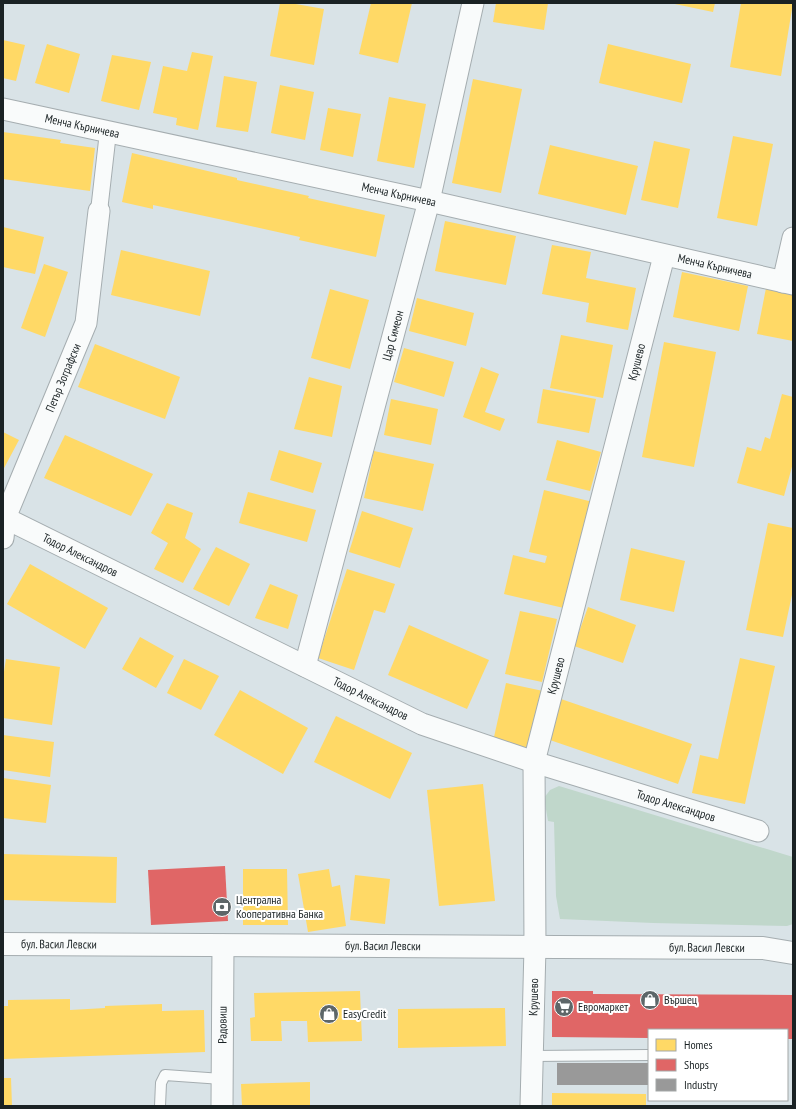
<svg xmlns="http://www.w3.org/2000/svg" width="796" height="1109" font-family="'PT Sans Narrow',sans-serif">
<style>
.green{fill:#c0d7cb}
.homes{fill:#ffd966}
.shops{fill:#e06666}
.industry{fill:#999}
.lines{fill:none;stroke-linecap:round;stroke-linejoin:round}
.service-casing{stroke:#a5adb0;stroke-width:12}
.pedestrian-casing{stroke:#a5adb0;stroke-width:18}
.minor-casing{stroke:#a5adb0;stroke-width:23}
.tertiary-casing{stroke:#a5adb0;stroke-width:24}
.service{stroke:#f9fbfb;stroke-width:10}
.pedestrian{stroke:#f9fbfb;stroke-width:16}
.minor{stroke:#f9fbfb;stroke-width:21}
.tertiary{stroke:#f9fbfb;stroke-width:22}
.labels{text-anchor:middle;stroke-width:4;stroke-linejoin:round;paint-order:stroke}
.street-label{font-size:12px;fill:#1a2224;stroke:#fff}
.poi-label{font-size:12px;fill:#1a2224;stroke:#fff;text-anchor:start}
</style>
<rect width="100%" height="100%" fill="#d9e3e7"/>
<polygon class="green" points="559,786 793,857 793,924 787,926 653,923 560,919 556,896 554,822 548,821 544,798 550,790"/>
<g class="homes">
<polygon points="280,3 290,3 324,9 314,65 270,56"/>
<polygon points="371,3 412,3 398,63 359,54"/>
<polygon points="496,3 548,3 544,30 493,22"/>
<polygon points="670,3 715,3 713,12"/>
<polygon points="741,3 793,3 781,76 730,67"/>
<polygon points="3,40 25,45 16,81 3,78"/>
<polygon points="47,44 80,54 69,93 35,83"/>
<polygon points="608,44 691,64 682,103 599,83"/>
<polygon points="192,52 213,56 198,130 176,125 177,118 153,113 163,66 187,71"/>
<polygon points="112,55 151,62 139,110 101,101"/>
<polygon points="224,76 257,82 248,132 216,127"/>
<polygon points="473,79 522,89 501,193 452,183"/>
<polygon points="280,85 314,92 305,140 271,133"/>
<polygon points="389,97 426,104 414,168 377,161"/>
<polygon points="328,108 361,114 353,157 320,150"/>
<polygon points="3,132 61,140 60,143 95,148 90,191 3,179"/>
<polygon points="733,136 773,144 757,226 717,218"/>
<polygon points="654,141 690,149 678,208 641,200"/>
<polygon points="550,145 638,166 626,215 538,194"/>
<polygon points="132,153 237,178 237,180 309,196 308,198 385,215 376,257 299,240 300,237 228,221 153,205 153,209 122,202"/>
<polygon points="445,221 516,236 506,285 435,271"/>
<polygon points="3,227 44,237 35,274 3,267"/>
<polygon points="552,245 591,252 586,278 636,288 628,330 586,322 589,303 542,294"/>
<polygon points="121,250 210,271 200,316 111,295"/>
<polygon points="44,264 68,272 45,337 21,328"/>
<polygon points="682,272 748,286 739,331 673,317"/>
<polygon points="766,288 793,294 793,341 757,334"/>
<polygon points="330,289 369,300 350,369 311,358"/>
<polygon points="417,298 474,313 466,346 409,331"/>
<polygon points="561,335 613,345 603,398 550,388"/>
<polygon points="664,342 716,352 694,467 642,457"/>
<polygon points="95,344 180,377 165,419 78,387"/>
<polygon points="404,348 454,362 444,397 394,382"/>
<polygon points="481,367 499,374 485,412 505,419 500,431 463,417"/>
<polygon points="309,377 342,386 332,437 294,429"/>
<polygon points="543,389 596,399 589,433 537,423"/>
<polygon points="782,394 793,397 793,463 784,496 737,483 747,447 761,451 765,437 770,439"/>
<polygon points="391,399 438,409 431,445 384,435"/>
<polygon points="3,432 19,440 3,470"/>
<polygon points="65,435 153,474 131,516 44,478"/>
<polygon points="557,440 601,452 590,491 546,480"/>
<polygon points="279,450 322,463 313,493 270,480"/>
<polygon points="374,451 434,464 423,511 364,498"/>
<polygon points="544,490 593,502 568,609 504,594 513,555 545,563 547,556 529,552"/>
<polygon points="248,492 316,510 307,542 239,523"/>
<polygon points="167,503 193,513 185,538 201,549 183,583 154,569 168,543 151,533"/>
<polygon points="362,511 413,528 400,568 349,552"/>
<polygon points="768,523 793,528 793,590 783,637 746,630"/>
<polygon points="216,547 250,564 229,606 193,589"/>
<polygon points="631,548 685,561 674,612 620,600"/>
<polygon points="30,564 108,608 85,649 7,604"/>
<polygon points="347,569 395,584 385,613 374,610 354,670 318,658"/>
<polygon points="270,584 298,595 288,629 255,618"/>
<polygon points="588,607 636,625 623,663 574,646"/>
<polygon points="520,611 557,619 542,682 505,674"/>
<polygon points="409,625 489,660 467,709 388,675"/>
<polygon points="140,637 174,656 156,688 122,669"/>
<polygon points="740,658 775,666 745,804 692,793 700,755 718,759"/>
<polygon points="6,659 60,667 52,725 3,718 3,678"/>
<polygon points="184,659 219,676 201,710 167,693"/>
<polygon points="506,683 543,691 529,754 492,746"/>
<polygon points="240,690 308,728 283,774 214,735"/>
<polygon points="561,699 692,744 678,784 547,739"/>
<polygon points="336,716 412,753 390,799 314,762"/>
<polygon points="3,735 54,742 50,777 3,770"/>
<polygon points="3,778 51,785 46,823 3,818"/>
<polygon points="483,784 495,901 439,906 427,790"/>
<polygon points="3,854 117,857 116,903 3,900"/>
<polygon points="243,869 287,869 288,925 243,925"/>
<polygon points="329,869 332,887 340,885 346,926 308,932 298,874"/>
<polygon points="355,875 390,879 385,924 350,920"/>
<polygon points="360,991 362,1041 308,1042 307,1021 281,1021 282,1041 251,1041 250,1018 255,1017 254,993"/>
<polygon points="70,999 70,1010 105,1008 105,1006 162,1004 162,1011 204,1010 205,1052 3,1059 3,1006 8,1006 8,1000"/>
<polygon points="505,1008 506,1046 398,1048 398,1009"/>
<polygon points="3,1078 11,1078 12,1106 3,1106"/>
<polygon points="310,1082 310,1106 242,1106 241,1084"/>
<polygon points="552,1093 646,1094 646,1106 552,1106"/>
</g>
<g class="shops">
<polygon points="225,866 228,921 151,925 148,870"/>
<polygon points="552,991 593,991 593,994 793,995 793,1039 787,1039 787,1030 649,1030 649,1038 552,1037"/>
</g>
<rect class="industry" x="557" y="1063" width="92" height="22"/>
<g class="lines">
<defs>
<g id="service">
<polyline points="532,1056 649,1055"/>
<polyline points="160,1106 161,1083 165,1075 222,1079"/>
</g>
<polyline id="pedestrian" points="99,211 108,132"/>
<g id="minor">
<path id="s1" d="M3,109L429,201L793,284"/>
<polyline points="783,282 793,238"/>
<path id="s2" d="M3,517L422,724L534,762L758,831"/>
<path id="s3" d="M3,538L5,518L86,323L99,211"/>
<path id="s4" d="M305,666L429,201L473,3"/>
<path id="s5" d="M222,1106L223,945"/>
<path id="s6" d="M531,1106L535,947L534,762L664,256"/>
</g>
<g id="tertiary">
<path id="s7" d="M3,944L763,948L793,953"/>
</g>
</defs>
<use href="#service" class="service-casing"/>
<use href="#pedestrian" class="pedestrian-casing"/>
<use href="#minor" class="minor-casing"/>
<use href="#tertiary" class="tertiary-casing"/>
<use href="#service" class="service"/>
<use href="#pedestrian" class="pedestrian"/>
<use href="#minor" class="minor"/>
<use href="#tertiary" class="tertiary"/>
</g>
<defs>
<symbol id="bank-disc" viewBox="-11 -11 22 22"><circle r="9.5" fill="#5d6668" stroke="#fff"/><path d="M-6-4H6V4H-6ZM0-2.3a2.3 2.3 0 1 0 0 4.6a2.3 2.3 0 1 0 0-4.6Z" fill="#fff"/></symbol>
<symbol id="shop-disc" viewBox="-11 -11 22 22"><circle r="9.5" fill="#5d6668" stroke="#fff"/><path d="M-5-2.5h2.3a2.7 3.5 0 0 1 5.4 0H5L5.5 6h-11ZM-1.5-2.5h3a1.5 2.3 0 0 0-3 0Z" fill="#fff"/></symbol>
<symbol id="supermarket-disc" viewBox="-11 -11 22 22"><circle r="9.5" fill="#5d6668" stroke="#fff"/><path d="M-6-5.5h2.5l.6 2H6L4.5 2H-2.5L-4.4-4H-6ZM-1.5 3.2a1.3 1.3 0 1 0 .1 0ZM3 3.2a1.3 1.3 0 1 0 .1 0Z" fill="#fff"/></symbol>
</defs>
<g fill-rule="evenodd">
<use href="#bank-disc" x="211" y="896" width="22" height="22"/>
<use href="#shop-disc" x="639" y="989" width="22" height="22"/>
<use href="#supermarket-disc" x="553" y="996" width="22" height="22"/>
<use href="#shop-disc" x="318" y="1003" width="22" height="22"/>
</g>
<g class="labels">
<g class="street-label">
<text dy="4" stroke="none"><textPath href="#s1" startOffset="81">Менча Кърничева</textPath></text>
<text dy="4" stroke="none"><textPath href="#s1" startOffset="405">Менча Кърничева</textPath></text>
<text dy="4" stroke="none"><textPath href="#s1" startOffset="729">Менча Кърничева</textPath></text>
<text dy="4" stroke="none"><textPath href="#s4" startOffset="342">Цар Симеон</textPath></text>
<text dy="4" stroke="none"><textPath href="#s6" startOffset="757">Крушево</textPath></text>
<text dy="4" stroke="none"><textPath href="#s3" startOffset="172">Петър Зографски</textPath></text>
<text dy="4" stroke="none"><textPath href="#s2" startOffset="86">Тодор Александров</textPath></text>
<text dy="4" stroke="none"><textPath href="#s6" startOffset="433">Крушево</textPath></text>
<text dy="4" stroke="none"><textPath href="#s2" startOffset="410">Тодор Александров</textPath></text>
<text dy="4" stroke="none"><textPath href="#s2" startOffset="734">Тодор Александров</textPath></text>
<text dy="4" stroke="none"><textPath href="#s7" startOffset="56">бул. Васил Левски</textPath></text>
<text dy="4" stroke="none"><textPath href="#s7" startOffset="380">бул. Васил Левски</textPath></text>
<text dy="4" stroke="none"><textPath href="#s7" startOffset="704">бул. Васил Левски</textPath></text>
<text dy="4" stroke="none"><textPath href="#s6" startOffset="109">Крушево</textPath></text>
<text dy="4" stroke="none"><textPath href="#s5" startOffset="81">Радовиш</textPath></text>
</g>
<g class="poi-label">
<text x="236" y="904">Централна<tspan x="236" dy="14">Кооперативна Банка</tspan></text>
<text x="664" y="1004">Вършец</text>
<text x="578" y="1011">Евромаркет</text>
<text x="343" y="1018">EasyCredit</text>
</g>
</g>
<rect width="796" height="1109" fill="none" stroke="#1a2224" stroke-width="8"/>
<rect x="648" y="1029" width="140" height="72" fill="#ffffff" stroke="#a3a7a7"/>
<rect x="656" y="1039" width="20" height="12" fill="#ffd966" stroke="#a3a7a7"/>
<text x="684" y="1049" font-size="12" fill="#1a2224">Homes</text>
<rect x="656" y="1059" width="20" height="12" fill="#e06666" stroke="#a3a7a7"/>
<text x="684" y="1069" font-size="12" fill="#1a2224">Shops</text>
<rect x="656" y="1079" width="20" height="12" fill="#999999" stroke="#a3a7a7"/>
<text x="684" y="1089" font-size="12" fill="#1a2224">Industry</text>
</svg>
